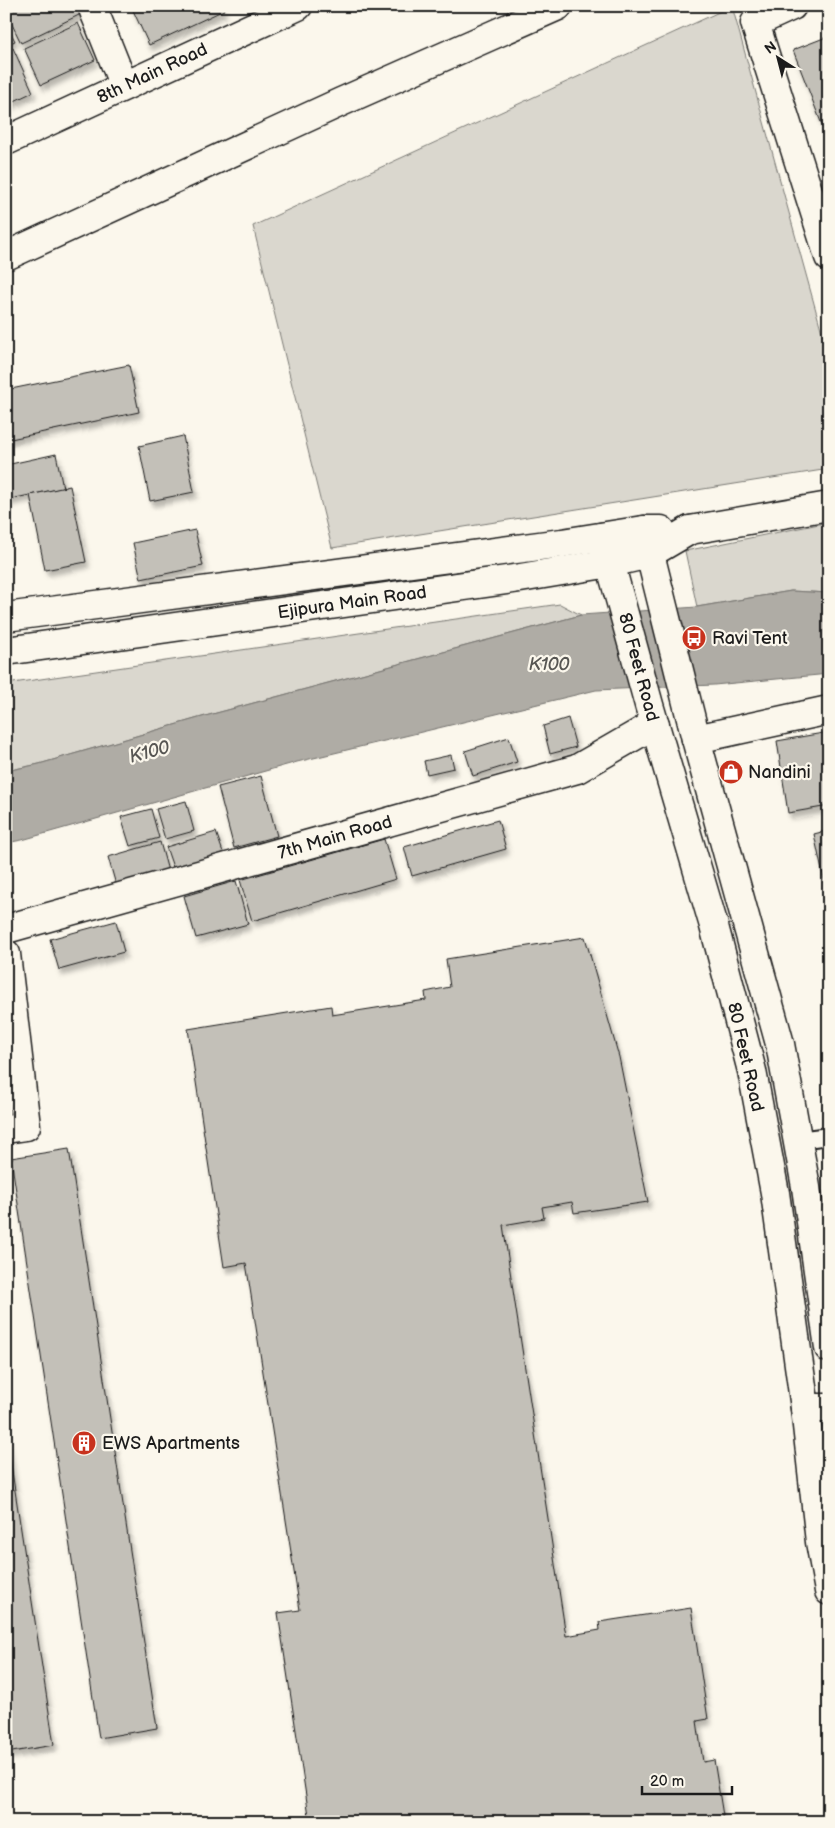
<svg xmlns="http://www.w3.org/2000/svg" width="835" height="1828" font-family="'Balsamiq Sans',sans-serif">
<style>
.green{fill:#dad7ce;stroke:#7b7a75}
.water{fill:#afaca5;stroke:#74726e}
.building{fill:#c3c0b8;stroke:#1c1c1c;filter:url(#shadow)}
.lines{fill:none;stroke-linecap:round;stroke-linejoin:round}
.service-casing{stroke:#1c1c1c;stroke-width:20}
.minor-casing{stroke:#1c1c1c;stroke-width:31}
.tertiary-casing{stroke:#1c1c1c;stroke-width:31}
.secondary-casing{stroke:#1c1c1c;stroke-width:31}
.service{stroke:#fbf7ec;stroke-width:16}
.minor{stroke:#fbf7ec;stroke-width:28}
.tertiary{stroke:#fbf7ec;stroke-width:28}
.secondary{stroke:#fbf7ec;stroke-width:28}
.labels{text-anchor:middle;stroke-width:4.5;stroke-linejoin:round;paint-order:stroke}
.street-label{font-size:18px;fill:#1c1c1c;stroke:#fbf7ec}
.poi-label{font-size:18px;fill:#1c1c1c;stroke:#fbf7ec;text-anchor:start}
.water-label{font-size:19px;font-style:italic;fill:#575653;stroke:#fbf7ec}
</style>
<defs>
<filter id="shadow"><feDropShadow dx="3" dy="5.5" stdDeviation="2.5" flood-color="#0004"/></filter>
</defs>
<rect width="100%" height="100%" fill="#fbf7ec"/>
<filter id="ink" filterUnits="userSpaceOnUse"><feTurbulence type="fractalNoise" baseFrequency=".02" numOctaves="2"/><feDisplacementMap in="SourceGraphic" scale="10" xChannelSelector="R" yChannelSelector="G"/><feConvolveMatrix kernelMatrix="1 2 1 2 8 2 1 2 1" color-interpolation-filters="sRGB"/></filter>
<g filter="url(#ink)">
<g class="green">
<polygon points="732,6 829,358 829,469 332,548 253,226"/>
<polygon points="829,522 829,593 791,591 697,607 685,551"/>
<polygon points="560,604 581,615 209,715 39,764 6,771 6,684"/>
</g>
<polygon class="water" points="791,591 829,593 829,674 714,685 596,690 297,762 22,840 6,843 6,771 39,764 209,715 581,615 697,607"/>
<g class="building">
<polygon points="6,6 78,6 81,14 21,43 6,12"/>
<polygon points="131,6 222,6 224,10 149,45"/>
<polygon points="6,23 15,41 6,45"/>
<polygon points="78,23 95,60 41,85 24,48"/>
<polygon points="829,36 829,143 793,50"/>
<polygon points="13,48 33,92 6,105 6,51"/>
<polygon points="129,365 139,412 6,440 6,390"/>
<polygon points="183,436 194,492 150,501 139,446"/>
<polygon points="56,454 63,488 6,500 6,465"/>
<polygon points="70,486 86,562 45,570 30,495"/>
<polygon points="195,530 203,566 141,579 133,543"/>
<polygon points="568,718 576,747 550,754 543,726"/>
<polygon points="829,732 829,806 788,813 777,741"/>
<polygon points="509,737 517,762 473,776 465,751"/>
<polygon points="451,755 454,768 427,774 424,761"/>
<polygon points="261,776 277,836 234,848 218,787"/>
<polygon points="186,801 194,831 165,839 156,809"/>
<polygon points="151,809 159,838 130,846 121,817"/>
<polygon points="498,820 506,849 412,876 404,847"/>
<polygon points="829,830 829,903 814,834"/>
<polygon points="216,832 225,858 175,873 166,847"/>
<polygon points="384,839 396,879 252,921 240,880"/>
<polygon points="160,842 168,871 116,885 108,857"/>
<polygon points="236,881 248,924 196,938 184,896"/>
<polygon points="116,921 124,952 59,970 50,939"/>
<polygon points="585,937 619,1057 648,1202 574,1213 572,1202 542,1207 544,1218 503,1225 566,1636 600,1630 599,1622 691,1608 708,1719 697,1721 703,1762 714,1760 724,1822 310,1822 278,1613 300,1610 246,1263 224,1267 188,1029 331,1006 332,1015 426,1000 425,992 450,987 446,959"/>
<polygon points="69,1149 157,1728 99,1738 11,1158"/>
<polygon points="6,1432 54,1745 6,1753"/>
</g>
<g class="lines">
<defs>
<polyline id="service" points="798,1140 829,1136"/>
<g id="minor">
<polyline points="92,6 124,86"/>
<polyline points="792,6 755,23 829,257"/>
<polyline points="6,141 298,6"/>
<polyline points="6,256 341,102 558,6"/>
<polyline points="696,739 829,710"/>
<polyline points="6,929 577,769 655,724"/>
<polyline points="6,954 26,1126 6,1129"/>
</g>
<polyline id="tertiary" points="690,530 829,506"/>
<g id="secondary">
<polyline points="644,530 696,739 780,1044 806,1187 829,1348"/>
<polyline points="601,537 610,563 649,705 714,926 752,1071 775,1193 805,1408 820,1542 829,1591"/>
<polyline points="6,617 562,543 644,530 661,530"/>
<polyline points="6,651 520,578 610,563 649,554 690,530"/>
<polyline points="805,1408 829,1408"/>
</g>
</defs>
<use href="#service" class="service-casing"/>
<use href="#minor" class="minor-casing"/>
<use href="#tertiary" class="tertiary-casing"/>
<use href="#secondary" class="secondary-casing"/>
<use href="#service" class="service"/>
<use href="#minor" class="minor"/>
<use href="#tertiary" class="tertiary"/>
<use href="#secondary" class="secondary"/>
</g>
</g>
<defs>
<symbol id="bus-disc" viewBox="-11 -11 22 22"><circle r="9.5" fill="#c8321e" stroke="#fbf7ec"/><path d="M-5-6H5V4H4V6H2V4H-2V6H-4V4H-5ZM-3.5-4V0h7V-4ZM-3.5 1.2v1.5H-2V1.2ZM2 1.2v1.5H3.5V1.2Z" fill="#fff"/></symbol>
<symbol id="shop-disc" viewBox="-11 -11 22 22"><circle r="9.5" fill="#c8321e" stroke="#fbf7ec"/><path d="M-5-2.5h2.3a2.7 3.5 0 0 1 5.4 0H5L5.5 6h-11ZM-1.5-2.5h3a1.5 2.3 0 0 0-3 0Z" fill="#fff"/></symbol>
<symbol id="building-disc" viewBox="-11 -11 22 22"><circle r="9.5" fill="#c8321e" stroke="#fbf7ec"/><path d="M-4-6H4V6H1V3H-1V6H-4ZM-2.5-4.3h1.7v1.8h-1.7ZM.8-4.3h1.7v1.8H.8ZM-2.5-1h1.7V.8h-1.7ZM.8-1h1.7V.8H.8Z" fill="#fff"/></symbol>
</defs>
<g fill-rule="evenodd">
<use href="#bus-disc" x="680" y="624" width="28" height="28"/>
<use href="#shop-disc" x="717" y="758" width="28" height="28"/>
<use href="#building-disc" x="70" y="1429" width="28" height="28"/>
</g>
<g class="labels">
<g class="street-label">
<text transform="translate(152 73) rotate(-25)" y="6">8th Main Road</text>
<text transform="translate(352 602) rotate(-8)" y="6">Ejipura Main Road</text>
<text transform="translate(639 667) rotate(75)" y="6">80 Feet Road</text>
<text transform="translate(335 837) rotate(-16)" y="6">7th Main Road</text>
<text transform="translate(746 1057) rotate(77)" y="6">80 Feet Road</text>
</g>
<g class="poi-label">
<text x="712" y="644">Ravi Tent</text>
<text x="748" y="778">Nandini</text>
<text x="102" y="1449">EWS Apartments</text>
</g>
<g class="water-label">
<text x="549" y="670">K100</text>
<text transform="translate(149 751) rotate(-15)" y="7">K100</text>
</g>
</g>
<rect width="835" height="1828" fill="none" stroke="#fbf7ec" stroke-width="25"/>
<rect x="12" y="12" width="810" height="1803" fill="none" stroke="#1c1c1c" stroke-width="2" filter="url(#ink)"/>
<g transform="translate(778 58) rotate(324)" stroke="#fbf7ec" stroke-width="4" paint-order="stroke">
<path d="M0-4L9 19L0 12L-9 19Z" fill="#1c1c1c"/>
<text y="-8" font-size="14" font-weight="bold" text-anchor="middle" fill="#1c1c1c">N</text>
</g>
<path d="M642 1786v8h90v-8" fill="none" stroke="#1c1c1c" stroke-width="2.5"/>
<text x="650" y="1786" font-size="15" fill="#1c1c1c" stroke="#fbf7ec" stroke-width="4" paint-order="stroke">20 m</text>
</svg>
